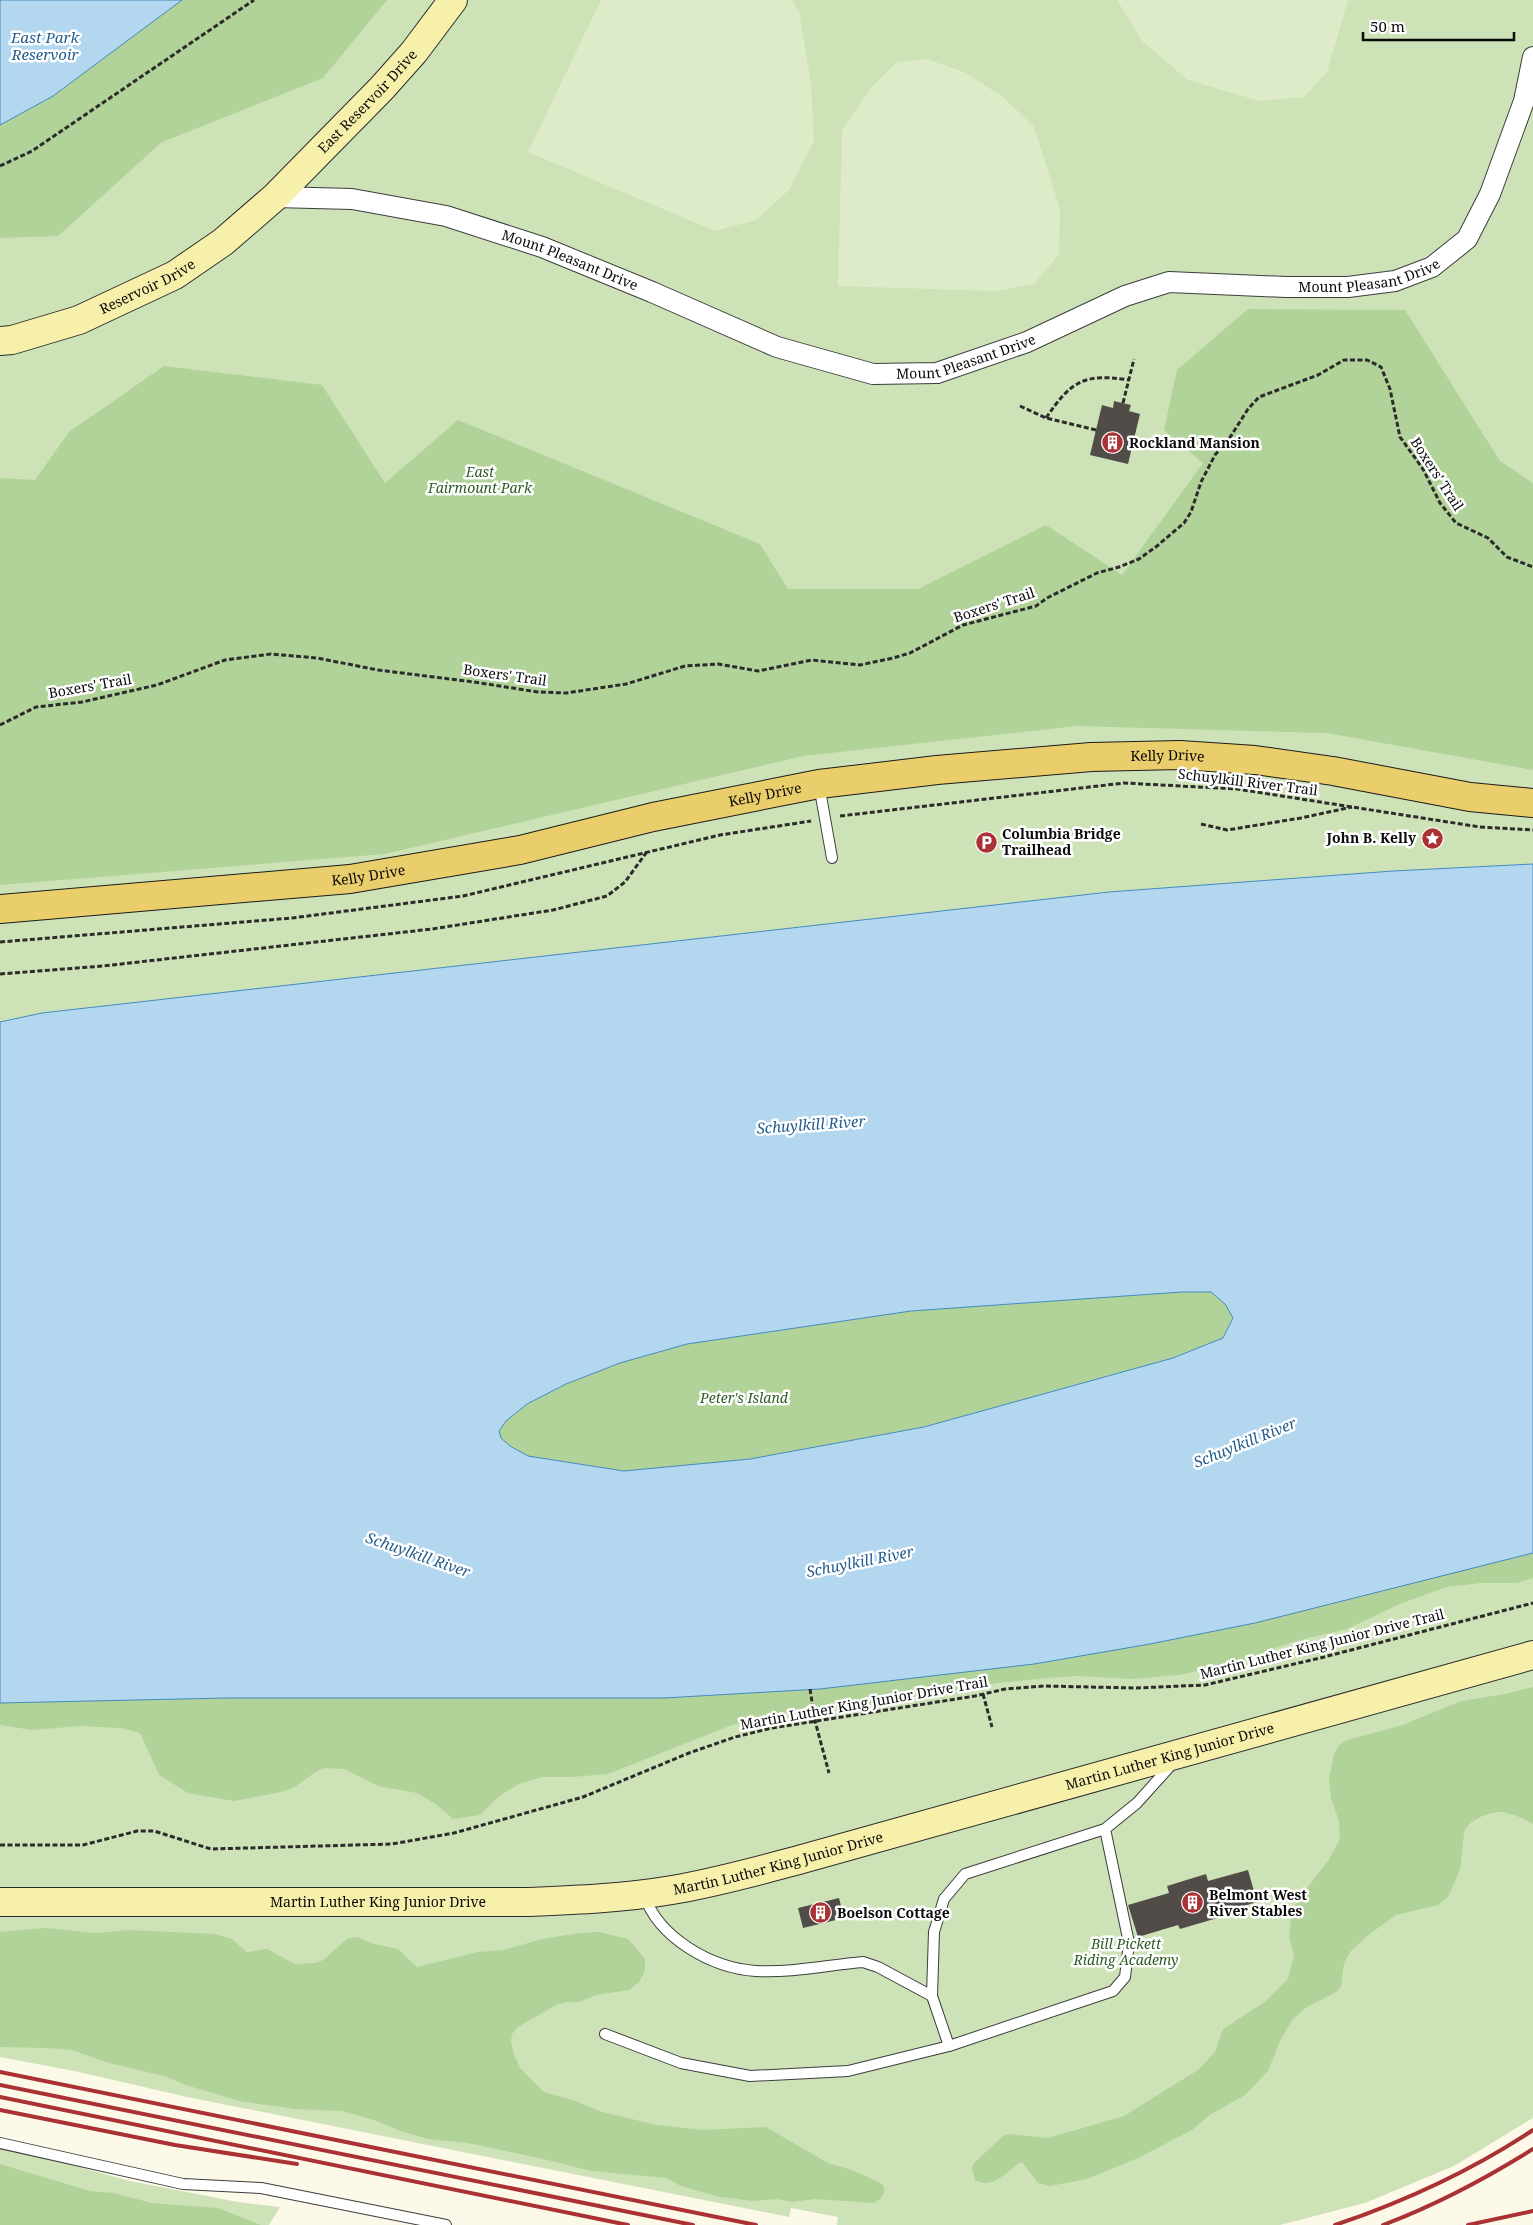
<svg xmlns="http://www.w3.org/2000/svg" width="1533" height="2225" font-family="'Noto Serif',serif">
<style>
.green{fill:#cde3b7}
.forest{fill:#b1d298}
.pitch{fill:#deebc8}
.water{fill:#b3d7ef;stroke:#428abe;fill-rule:evenodd}
.building{fill:#514c48}
.lines{fill:none;stroke-linecap:round;stroke-linejoin:round}
.lane-casing{stroke:#3d3d3d;stroke-width:12}
.street-casing{stroke:#3d3d3d;stroke-width:22}
.secondary-casing{stroke:#2c2c2c;stroke-width:30}
.primary-casing{stroke:#1b1b1b;stroke-width:30}
.path{stroke:#2c2c2c;stroke-width:3;stroke-dasharray:5 2.5;stroke-linecap:butt}
.lane{stroke:#fff;stroke-width:10}
.street{stroke:#fff;stroke-width:20}
.secondary{stroke:#f6f0ab;stroke-width:28}
.primary{stroke:#eace6c;stroke-width:28}
.rail{stroke:#aa3235;stroke-width:4}
.labels{text-anchor:middle;stroke-width:5;stroke-linejoin:round;paint-order:stroke}
.street-label{font-size:14px;fill:#0a0a0a;stroke:#fff}
.poi-label{font-size:14px;font-weight:bold;fill:#0a0a0a;stroke:#fff;text-anchor:start}
.park-label{font-size:14px;font-style:italic;fill:#2d5a22;stroke:#fff}
.water-label{font-size:15px;font-style:italic;fill:#225c8d;stroke:#fff}
</style>
<rect width="100%" height="100%" fill="#fdf9e9"/>
<g class="green">
<polygon points="0,0 1533,0 1533,864 1393,871 1109,892 42,1013 0,1022"/>
<polygon points="1533,1553 1533,2118 1454,2166 1365,2203 1280,2225 837,2225 838,2217 791,2208 789,2217 187,2097 79,2072 0,2057 0,1703 1255,1623"/>
<polygon points="0,2145 130,2181 238,2202 280,2207 269,2225 0,2225"/>
</g>
<g class="forest">
<polygon points="182,0 387,0 323,78 162,142 58,236 0,238 0,125 53,96"/>
<polygon points="1248,309 1405,310 1500,461 1533,483 1533,770 1327,733 1077,726 803,756 385,854 0,885 0,478 35,480 69,432 164,366 322,385 385,483 458,420 760,544 788,589 918,589 1046,525 1122,575 1203,463 1164,430 1177,370"/>
<polygon points="1182,1292 1211,1292 1225,1304 1233,1318 1223,1338 1173,1358 924,1427 750,1459 624,1471 528,1456 510,1446 501,1438 499,1431 506,1421 527,1404 566,1384 620,1363 687,1344 910,1311"/>
<polygon points="1533,1553 1533,1578 1517,1583 1481,1583 1446,1587 1400,1604 1347,1629 1292,1642 1236,1663 1179,1675 1132,1679 1077,1676 1046,1678 998,1683 842,1708 784,1713 732,1725 608,1774 572,1777 542,1777 519,1784 499,1796 480,1815 453,1819 437,1805 417,1793 378,1786 344,1769 325,1768 317,1771 293,1788 281,1792 234,1801 188,1793 159,1775 140,1733 121,1728 80,1726 32,1730 0,1725 0,1703 226,1698 664,1698 820,1689 1255,1623"/>
<path d="M1533,1687V1824C1525,1819 1513,1814 1503,1812C1490,1811 1467,1820 1464,1833L1460,1870L1448,1897L1438,1905L1396,1915L1367,1936L1350,1952L1344,1963L1341,1986L1338,1991L1305,2008L1292,2020L1280,2041L1268,2071L1245,2095L1211,2114L1192,2130L1138,2158L1087,2179L1050,2186L1038,2183L1022,2162C1007,2169 994,2191 975,2180L972,2168L974,2163L1003,2136L1009,2134L1048,2138L1124,2116L1198,2070L1215,2052L1223,2029L1266,2001L1288,1979L1294,1955L1289,1937L1292,1912L1300,1897L1328,1861L1340,1839L1339,1821L1331,1798L1329,1779L1334,1754L1339,1745L1347,1740L1403,1725L1461,1701L1505,1694Z"/>
<polygon points="45,1928 97,1933 129,1930 215,1934 232,1939 247,1952 267,1949 295,1964 316,1963 323,1960 347,1939 358,1937 374,1944 398,1949 417,1967 478,1952 504,1950 542,1939 580,1933 599,1932 628,1939 645,1959 645,1971 639,1982 629,1990 596,1995 579,2002 567,2002 556,2005 518,2027 512,2034 511,2041 514,2055 521,2069 544,2092 573,2100 602,2112 657,2125 703,2130 766,2127 828,2163 849,2169 877,2181 884,2186 884,2193 880,2199 874,2203 815,2199 792,2202 777,2199 753,2201 720,2197 681,2186 666,2178 591,2171 552,2161 468,2143 428,2139 398,2130 374,2120 342,2111 295,2109 239,2101 186,2085 164,2076 109,2063 72,2050 47,2048 0,2047 0,1932"/>
<polygon points="0,2164 90,2191 113,2193 152,2203 218,2208 261,2225 0,2225"/>
</g>
<g class="pitch">
<polygon points="601,0 792,0 799,11 811,84 814,141 789,190 756,220 715,231 528,152"/>
<polygon points="1117,0 1348,0 1327,72 1304,97 1260,101 1188,80 1142,41"/>
<polygon points="926,59 964,72 1003,97 1034,127 1060,209 1059,254 1034,284 996,291 838,286 842,130 872,87 897,62"/>
</g>
<g class="water">
<polygon points="0,0 182,0 53,96 0,125"/>
<path d="M1533,864V1553L1255,1623L1150,1644L1034,1664L820,1689L664,1698H226L0,1703V1022L42,1013L1109,892L1393,871ZM1182,1292H1211L1225,1304L1233,1318L1223,1338L1173,1358L924,1427L750,1459L624,1471L528,1456L510,1446L501,1438L499,1431L506,1421L527,1404L566,1384L620,1363L687,1344L911,1311Z"/>
</g>
<g class="building">
<polygon points="1114,401 1131,405 1129,411 1140,414 1128,464 1090,455 1102,405 1113,408"/>
<polygon points="1248,1870 1257,1902 1230,1910 1231,1914 1180,1929 1178,1925 1138,1937 1128,1905 1169,1893 1167,1886 1206,1874 1208,1881"/>
<polygon points="839,1898 844,1918 803,1928 798,1908"/>
</g>
<g class="lines">
<defs>
<g id="lane">
<polyline points="819,785 832,858"/>
<polyline points="1105,1829 1129,1943 1125,1977 1113,1991 949,2046 932,1996 934,1932 944,1899 965,1874 1105,1829 1137,1803 1173,1763"/>
<path d="M644,1895C659,1938 711,1968 756,1971C791,1973 828,1965 863,1962L878,1967L932,1996"/>
<polyline points="605,2034 681,2063 750,2076 848,2071 949,2046"/>
<polyline points="0,2143 183,2184 261,2188 446,2225"/>
</g>
<g id="street">
<path id="s1" d="M275,197L352,199L446,216L542,247L652,292L777,347L873,374L937,373L1027,342L1125,296L1169,282L1286,287H1348L1395,281L1432,267L1467,239L1490,194L1524,101L1533,57"/>
</g>
<g id="secondary">
<path id="s2" d="M0,341L12,340L79,320L175,275L223,242L275,197L382,88L414,52L453,0"/>
<path id="s3" d="M0,1902H528C576,1900 625,1898 672,1890C714,1883 754,1872 795,1861L1533,1655"/>
</g>
<g id="primary">
<path id="s4" d="M0,909L350,879L520,850L653,817L819,784L937,770L1091,757L1180,755L1255,760L1333,771L1470,797L1533,803"/>
</g>
</defs>
<use href="#lane" class="lane-casing"/>
<use href="#street" class="street-casing"/>
<use href="#secondary" class="secondary-casing"/>
<use href="#primary" class="primary-casing"/>
<g class="path">
<polyline points="0,166 32,151 254,0"/>
<polyline points="1123,403 1134,359"/>
<polyline points="1020,406 1046,418 1096,430"/>
<path d="M1046,418C1071,381 1084,373 1129,380"/>
<polyline points="0,725 36,707 82,702 157,685 225,660 271,654 317,658 378,670 474,682 538,692 566,693 626,684 685,666 718,664 758,671 812,660 860,665 893,658 910,653 963,625 1036,606 1047,598 1097,573 1119,567 1139,559 1157,546 1184,523 1191,512 1201,482 1215,455 1229,439 1248,409 1259,397 1318,375 1344,360 1367,360 1381,367 1390,389 1400,437 1423,469 1440,503 1456,523 1488,538 1507,557 1533,567"/>
<polyline points="840,816 1124,783 1237,789 1480,827 1533,830"/>
<polyline points="1201,824 1227,830 1301,818 1352,807"/>
<polyline points="0,942 292,918 463,896 720,835 811,821"/>
<polyline points="0,974 103,966 432,929 553,910 607,896 625,882 646,853"/>
<polyline points="810,1689 815,1721 829,1773"/>
<polyline points="983,1694 992,1727"/>
<polyline points="0,1845 83,1845 137,1831 154,1831 211,1849 392,1844 454,1833 583,1797 689,1753 735,1737 772,1728 975,1696 1005,1689 1044,1686 1136,1688 1205,1685 1320,1658 1533,1603"/>
</g>
<use href="#lane" class="lane"/>
<use href="#street" class="street"/>
<use href="#secondary" class="secondary"/>
<use href="#primary" class="primary"/>
<g class="rail">
<polyline points="0,2072 756,2225"/>
<polyline points="0,2085 693,2225"/>
<polyline points="0,2097 628,2225"/>
<polyline points="0,2110 175,2145 297,2164"/>
<path d="M1335,2225C1406,2201 1471,2171 1533,2130"/>
<path d="M1383,2225C1436,2205 1485,2179 1533,2149"/>
<polyline points="1468,2225 1533,2211"/>
</g>
</g>
<defs>
<symbol id="building-disc" viewBox="-11 -11 22 22"><circle r="9.5" fill="#aa3235" stroke="#fff"/><path d="M-4-6H4V6H1V3H-1V6H-4ZM-2.5-4.3h1.7v1.8h-1.7ZM.8-4.3h1.7v1.8H.8ZM-2.5-1h1.7V.8h-1.7ZM.8-1h1.7V.8H.8Z" fill="#fff"/></symbol>
<symbol id="sight-disc" viewBox="-11 -11 22 22"><circle r="9.5" fill="#aa3235" stroke="#fff"/><path d="M0-6L1.8-2.2L6-1.7L2.9 1.2L3.7 5.4L0 3.3L-3.7 5.4L-2.9 1.2L-6-1.7L-1.8-2.2Z" fill="#fff"/></symbol>
<symbol id="parking-disc" viewBox="-11 -11 22 22"><circle r="9.5" fill="#aa3235" stroke="#fff"/><path d="M-3.5-5.5H1a3.5 3.5 0 0 1 0 7H-1V5.5H-3.5ZM-1-3.4V-.6H.8a1.4 1.4 0 0 0 0-2.8Z" fill="#fff"/></symbol>
</defs>
<g fill-rule="evenodd">
<use href="#building-disc" x="1100" y="430" width="25" height="25"/>
<use href="#sight-disc" x="1420" y="826" width="25" height="25"/>
<use href="#parking-disc" x="974" y="830" width="25" height="25"/>
<use href="#building-disc" x="1180" y="1890" width="25" height="25"/>
<use href="#building-disc" x="808" y="1900" width="25" height="25"/>
</g>
<g class="labels">
<g class="street-label">
<text dy="5" stroke="none"><textPath href="#s2" startOffset="448">East Reservoir Drive</textPath></text>
<text dy="5" stroke="none"><textPath href="#s1" startOffset="304">Mount Pleasant Drive</textPath></text>
<text dy="5" stroke="none"><textPath href="#s1" startOffset="1144">Mount Pleasant Drive</textPath></text>
<text dy="5" stroke="none"><textPath href="#s2" startOffset="158">Reservoir Drive</textPath></text>
<text dy="5" stroke="none"><textPath href="#s1" startOffset="724">Mount Pleasant Drive</textPath></text>
<text transform="translate(1437 474) rotate(57)" y="5">Boxers' Trail</text>
<text transform="translate(994 605) rotate(-18)" y="5">Boxers' Trail</text>
<text transform="translate(505 675) rotate(8)" y="5">Boxers' Trail</text>
<text transform="translate(90 686) rotate(-10)" y="5">Boxers' Trail</text>
<text dy="5" stroke="none"><textPath href="#s4" startOffset="1180">Kelly Drive</textPath></text>
<text transform="translate(1248 782) rotate(7)" y="5">Schuylkill River Trail</text>
<text dy="5" stroke="none"><textPath href="#s4" startOffset="775">Kelly Drive</textPath></text>
<text dy="5" stroke="none"><textPath href="#s4" startOffset="370">Kelly Drive</textPath></text>
<text transform="translate(1322 1644) rotate(-14)" y="5">Martin Luther King Junior Drive Trail</text>
<text transform="translate(864 1703) rotate(-10)" y="5">Martin Luther King Junior Drive Trail</text>
<text dy="5" stroke="none"><textPath href="#s3" startOffset="1188">Martin Luther King Junior Drive</textPath></text>
<text dy="5" stroke="none"><textPath href="#s3" startOffset="782">Martin Luther King Junior Drive</textPath></text>
<text dy="5" stroke="none"><textPath href="#s3" startOffset="378">Martin Luther King Junior Drive</textPath></text>
</g>
<g class="poi-label">
<text x="1129" y="448">Rockland Mansion</text>
<text x="1002" y="839">Columbia Bridge<tspan x="1002" dy="16">Trailhead</tspan></text>
<text x="1416" y="843" text-anchor="end">John B. Kelly</text>
<text x="1209" y="1900">Belmont West<tspan x="1209" dy="16">River Stables</tspan></text>
<text x="837" y="1918">Boelson Cottage</text>
</g>
<g class="park-label">
<text x="480" y="477">East<tspan x="480" dy="16">Fairmount Park</tspan></text>
<text x="744" y="1403">Peter's Island</text>
<text x="1126" y="1949">Bill Pickett<tspan x="1126" dy="16">Riding Academy</tspan></text>
</g>
<g class="water-label">
<text x="45" y="43">East Park<tspan x="45" dy="17">Reservoir</tspan></text>
<text transform="translate(811 1125) rotate(-4)" y="5">Schuylkill River</text>
<text transform="translate(1245 1443) rotate(-22)" y="5">Schuylkill River</text>
<text transform="translate(418 1555) rotate(19)" y="5">Schuylkill River</text>
<text transform="translate(860 1562) rotate(-11)" y="5">Schuylkill River</text>
</g>
</g>
<path d="M1363 32v8h151v-8" fill="none" stroke="#0a0a0a" stroke-width="2.5"/>
<text x="1370" y="32" font-size="15" fill="#0a0a0a" stroke="#ffffff" stroke-width="4" paint-order="stroke">50 m</text>
</svg>
